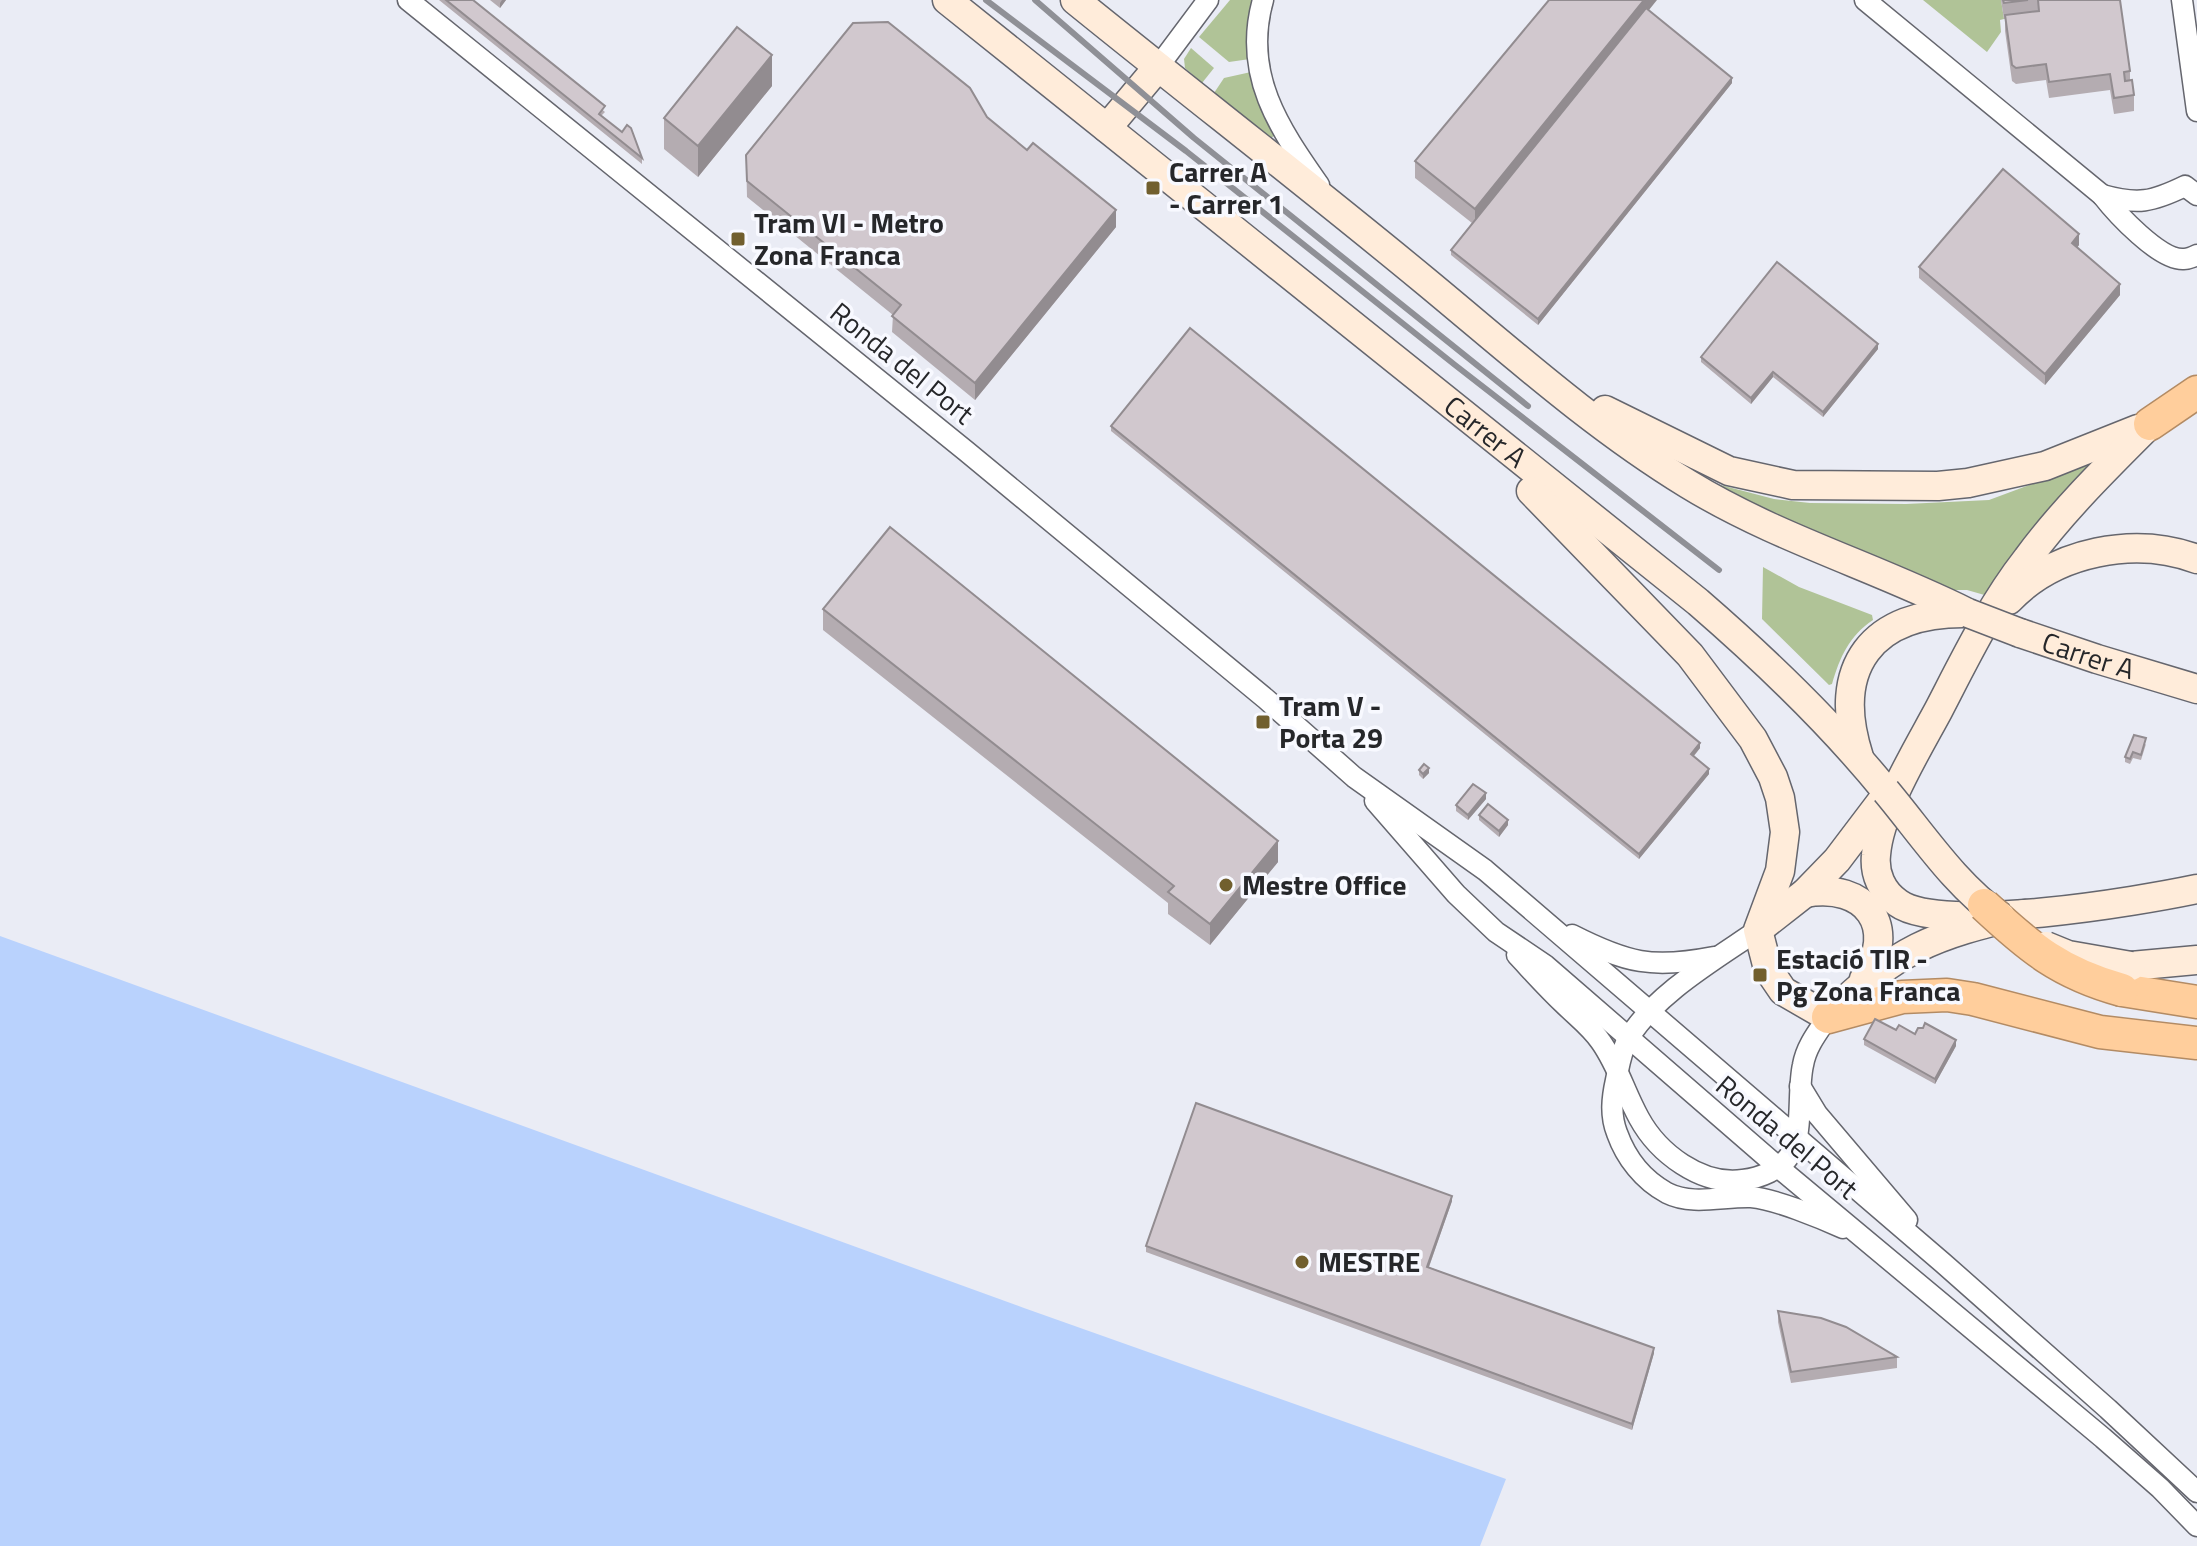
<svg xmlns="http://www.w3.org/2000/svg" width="2197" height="1546" font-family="'Titillium Web',sans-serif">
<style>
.green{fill:#b0c397}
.water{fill:#b9d2fd}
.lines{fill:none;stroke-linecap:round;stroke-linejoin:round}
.minor-casing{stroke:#65666e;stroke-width:23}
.secondary-casing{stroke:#65666e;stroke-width:31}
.trunk-casing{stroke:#b38b64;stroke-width:35}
.minor{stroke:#fff;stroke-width:20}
.secondary{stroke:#ffecda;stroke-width:28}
.trunk{stroke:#ffce9c;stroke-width:32}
.rail{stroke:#8f9096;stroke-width:6}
.secondary-bridge-casing{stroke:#65666e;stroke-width:31;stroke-linecap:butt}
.trunk-bridge-casing{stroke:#b38b64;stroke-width:35;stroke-linecap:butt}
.secondary-bridge{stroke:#ffecda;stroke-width:28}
.trunk-bridge{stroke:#ffce9c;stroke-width:32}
.wall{fill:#b4acb1}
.shaded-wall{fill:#928c90}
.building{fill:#d1c8ce;stroke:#928c90;stroke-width:2}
.poi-dot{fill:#715f2e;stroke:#f8f9ff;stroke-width:3}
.labels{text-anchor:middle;stroke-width:7;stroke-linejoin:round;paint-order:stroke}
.poi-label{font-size:28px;font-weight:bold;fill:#26272a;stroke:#f8f9ff;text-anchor:start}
.street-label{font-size:28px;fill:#26272a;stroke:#f8f9ff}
</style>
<rect width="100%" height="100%" fill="#eaecf5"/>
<g class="green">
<polygon points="1230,0 1254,0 1250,59 1229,62 1199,37"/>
<polygon points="1923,0 2001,0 2004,19 2000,20 2001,32 1987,52"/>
<polygon points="1191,48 1214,68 1202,83 1185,68 1184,59"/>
<polygon points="1251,72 1260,105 1274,136 1271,138 1214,93 1224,78"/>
<polygon points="2088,463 2093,468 1988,596 1967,590 1951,590 1826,538 1709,482 1774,499 1810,503 1906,504 1989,500"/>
<path d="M1763,567L1799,587L1872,615L1873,620C1849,636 1840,657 1832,684L1829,685L1762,619Z"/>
</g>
<polygon class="water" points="0,936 1024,1308 1506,1479 1480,1546 0,1546"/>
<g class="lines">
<defs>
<g id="minor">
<polyline points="408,0 966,451 1266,699 1354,777 1485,870 1943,1263 2108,1409 2197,1492"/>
<path d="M1263,0C1242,74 1279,128 1319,185"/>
<path d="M1865,0L2102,195C2116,213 2160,261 2184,259C2189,259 2193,257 2197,255"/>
<polyline points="2182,0 2197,111"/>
<polyline points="1158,67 1208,0"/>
<path d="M2102,195C2138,205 2152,202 2185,186L2197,195"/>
<polyline points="1375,801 1456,894 1496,932 1545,965 1778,1167 2103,1438 2160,1488 2197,1526"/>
<path d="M1758,930C1716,959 1655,994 1628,1039C1621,1051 1619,1066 1616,1080C1612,1098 1610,1115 1617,1133C1626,1158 1643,1180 1667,1193C1693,1206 1723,1196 1751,1197C1775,1199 1821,1218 1843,1228"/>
<path d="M1572,935C1627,963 1652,969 1714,957"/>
<path d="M1517,955C1532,971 1547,988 1563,1003C1576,1016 1591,1027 1601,1042C1618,1066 1625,1093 1639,1118C1658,1153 1701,1186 1743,1180C1760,1178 1780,1170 1790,1155C1804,1134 1797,1091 1803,1065C1806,1047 1817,1033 1828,1017"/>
<polyline points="1800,1086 1817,1114 1907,1220"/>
</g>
<g id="secondary">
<path id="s1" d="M947,0L1698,602C1765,660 1830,722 1886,791"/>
<path d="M1075,0C1191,94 1309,185 1424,280C1510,351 1593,426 1688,484C1776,538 1876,567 1968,613"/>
<polyline points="1107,128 1158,67"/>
<polyline points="1605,410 1729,471 1793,485 1938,486 1968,483 2045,466 2138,429"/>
<path d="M2150,424C2107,467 2063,510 2027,559C1991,605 1965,659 1938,711C1917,750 1879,812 1876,855C1874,874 1882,892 1898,903C1942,935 2140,901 2197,889"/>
<path d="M1531,491L1690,655L1753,739L1773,777L1780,798L1785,832L1780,871L1758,930L1768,969L1783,991L1828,1017C1896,949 1933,935 2025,914"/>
<path d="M2009,600C2055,551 2135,536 2197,559"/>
<path id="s2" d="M2020,633L2097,659L2197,689"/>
<path d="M1859,757C1830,667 1872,612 1966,613"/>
<path d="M1805,893C1866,882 1899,927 1864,979"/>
<polyline points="1759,929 1805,893 1837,860 1884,798"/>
<polyline points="2131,966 2197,960"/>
</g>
<g id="trunk">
<polyline points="2150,424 2197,392"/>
<polyline points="2122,990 2197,1002"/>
<polyline points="1828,1017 1902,997 1947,995 1973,999 2100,1032 2197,1043"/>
</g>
</defs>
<use href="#minor" class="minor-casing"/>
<use href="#secondary" class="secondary-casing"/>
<use href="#trunk" class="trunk-casing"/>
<use href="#minor" class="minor"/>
<use href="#secondary" class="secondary"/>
<use href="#trunk" class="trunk"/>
<g class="rail">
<polyline points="986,0 1186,151 1455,365 1719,570"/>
<polyline points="1035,0 1194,138 1528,406"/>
</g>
<defs>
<g id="secondary-bridge">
<polyline points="1968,613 2020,633"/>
<path d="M1886,791C1922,834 1955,885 2001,917"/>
<polyline points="2046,946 2068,955 2131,966"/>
</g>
<path id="trunk-bridge" d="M1984,905C2030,948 2060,973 2122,990"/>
</defs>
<use href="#secondary-bridge" class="secondary-bridge-casing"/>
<use href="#trunk-bridge" class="trunk-bridge-casing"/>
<use href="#secondary-bridge" class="secondary-bridge"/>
<use href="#trunk-bridge" class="trunk-bridge"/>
</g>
<g class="wall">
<polygon points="439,0 473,0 605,112 601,116 642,158 642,164"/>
<polygon points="490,0 506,0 500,8"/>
<polygon points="2001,0 2120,0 2130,71 2130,81 2134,95 2134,111 2114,114 2110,90 2049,98 2046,80 2016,84 2012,81 2005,31 2005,19 2004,19"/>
<polygon points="1649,11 1732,83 1538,325 1451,255 1451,250 1472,223 1415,178 1415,161"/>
<polygon points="772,86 698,177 664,149 664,118"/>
<polygon points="987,117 1116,227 975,400 892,332 893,315 747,197 746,155"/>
<polygon points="2079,245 2077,248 2120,295 2045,385 1919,278 1919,267"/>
<polygon points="1878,349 1823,417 1773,377 1751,404 1701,362 1701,357"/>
<polygon points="1111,426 1700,748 1694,756 1709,774 1639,859 1111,431"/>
<polygon points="823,609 1278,862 1210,945 1168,914 1168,903 823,630"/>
<polygon points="2146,744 2141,760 2133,758 2130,764 2125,762 2125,757"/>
<polygon points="1419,770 1429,773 1423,779 1419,775"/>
<polygon points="1486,799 1468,820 1456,811 1456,805"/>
<polygon points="1479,815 1508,825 1499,837 1479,820"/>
<polygon points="1896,1030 1915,1034 1956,1046 1935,1084 1864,1045 1864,1039"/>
<polygon points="1452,1201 1429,1267 1654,1353 1632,1430 1146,1252 1146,1246"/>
<polygon points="1778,1311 1897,1357 1897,1368 1791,1383 1778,1322"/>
</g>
<g class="shaded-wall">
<polygon points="502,0 506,0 500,8 500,3"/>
<polygon points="1644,0 1657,0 1475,226 1475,209"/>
<polygon points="772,55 772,86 698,177 698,146"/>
<polygon points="1732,78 1732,83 1538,325 1538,319"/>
<polygon points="1116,210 1116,227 975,400 975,383"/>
<polygon points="2079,234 2079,245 2072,254 2072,243"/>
<polygon points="2120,284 2120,295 2045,385 2045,374"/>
<polygon points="1878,344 1878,349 1823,417 1823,412"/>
<polygon points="1773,372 1773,377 1751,404 1751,398"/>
<polygon points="1700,743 1700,748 1691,759 1691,754"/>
<polygon points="1429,768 1429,773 1423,779 1423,774"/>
<polygon points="1709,769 1709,774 1639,859 1639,854"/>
<polygon points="1486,793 1486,799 1468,820 1468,815"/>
<polygon points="1508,820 1508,825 1499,837 1499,831"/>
<polygon points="1278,841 1278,862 1210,945 1210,924"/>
<polygon points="1956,1040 1956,1046 1935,1084 1935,1079"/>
<polygon points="1452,1196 1452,1201 1427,1272 1427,1267"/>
<polygon points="1654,1348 1654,1353 1632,1430 1632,1424"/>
</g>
<g class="building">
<polygon points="446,0 473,0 605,106 599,114 622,132 627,125 631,128 642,158"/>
<polygon points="1549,0 1644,0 1475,209 1415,161"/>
<polygon points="2003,0 2028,0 2004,3"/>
<polygon points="2038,0 2120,0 2130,71 2124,72 2125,81 2132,80 2134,95 2114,98 2110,74 2049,82 2046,64 2016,68 2012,65 2005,15 2039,11"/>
<polygon points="1646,8 1732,78 1538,319 1451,250"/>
<polygon points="888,22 970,88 987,117 1027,150 1033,143 1116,210 975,383 892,316 901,305 747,181 746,155 853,23"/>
<polygon points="737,27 772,55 698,146 664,118"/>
<polygon points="2003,169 2079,234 2072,243 2120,284 2045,374 1919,267"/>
<polygon points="1777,262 1878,344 1823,412 1773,372 1751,398 1701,357"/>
<polygon points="1190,328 1700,743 1691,754 1709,769 1639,854 1111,426"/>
<polygon points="890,527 1278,841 1210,924 1168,892 1174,886 823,609"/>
<polygon points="2134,735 2146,738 2141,755 2133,752 2130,759 2125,757"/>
<polygon points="1424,764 1429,768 1423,774 1419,770"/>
<polygon points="1473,784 1486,793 1468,815 1456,805"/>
<polygon points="1488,804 1508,820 1499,831 1479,815"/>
<polygon points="1875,1019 1896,1030 1899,1025 1915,1034 1918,1028 1923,1028 1925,1023 1956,1040 1935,1079 1864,1039"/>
<polygon points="1196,1103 1452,1196 1427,1267 1654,1348 1632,1424 1146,1246"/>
<polygon points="1778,1311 1821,1318 1846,1327 1897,1357 1791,1372"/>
</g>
<g class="poi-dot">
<rect x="1145" y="180" width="16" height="16" rx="4"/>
<rect x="730" y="231" width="16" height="16" rx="4"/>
<rect x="1255" y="714" width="16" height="16" rx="4"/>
<circle cx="1226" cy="885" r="8"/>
<rect x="1752" y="967" width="16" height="16" rx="4"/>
<circle cx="1302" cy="1262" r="8"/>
</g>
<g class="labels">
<g class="poi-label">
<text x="1169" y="182">Carrer A<tspan x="1169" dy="32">- Carrer 1</tspan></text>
<text x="754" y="233">Tram VI - Metro<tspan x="754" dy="32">Zona Franca</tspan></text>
<text x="1279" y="716">Tram V -<tspan x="1279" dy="32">Porta 29</tspan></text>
<text x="1242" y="895">Mestre Office</text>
<text x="1776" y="969">Estació TIR -<tspan x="1776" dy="32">Pg Zona Franca</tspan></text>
<text x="1318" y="1272">MESTRE</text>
</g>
<g class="street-label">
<text transform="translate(902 363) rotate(39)" y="10">Ronda del Port</text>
<text dy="10" stroke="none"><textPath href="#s1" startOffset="690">Carrer A</textPath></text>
<text dy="10" stroke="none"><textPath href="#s2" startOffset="72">Carrer A</textPath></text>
<text transform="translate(1787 1137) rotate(40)" y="10">Ronda del Port</text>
</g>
</g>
</svg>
